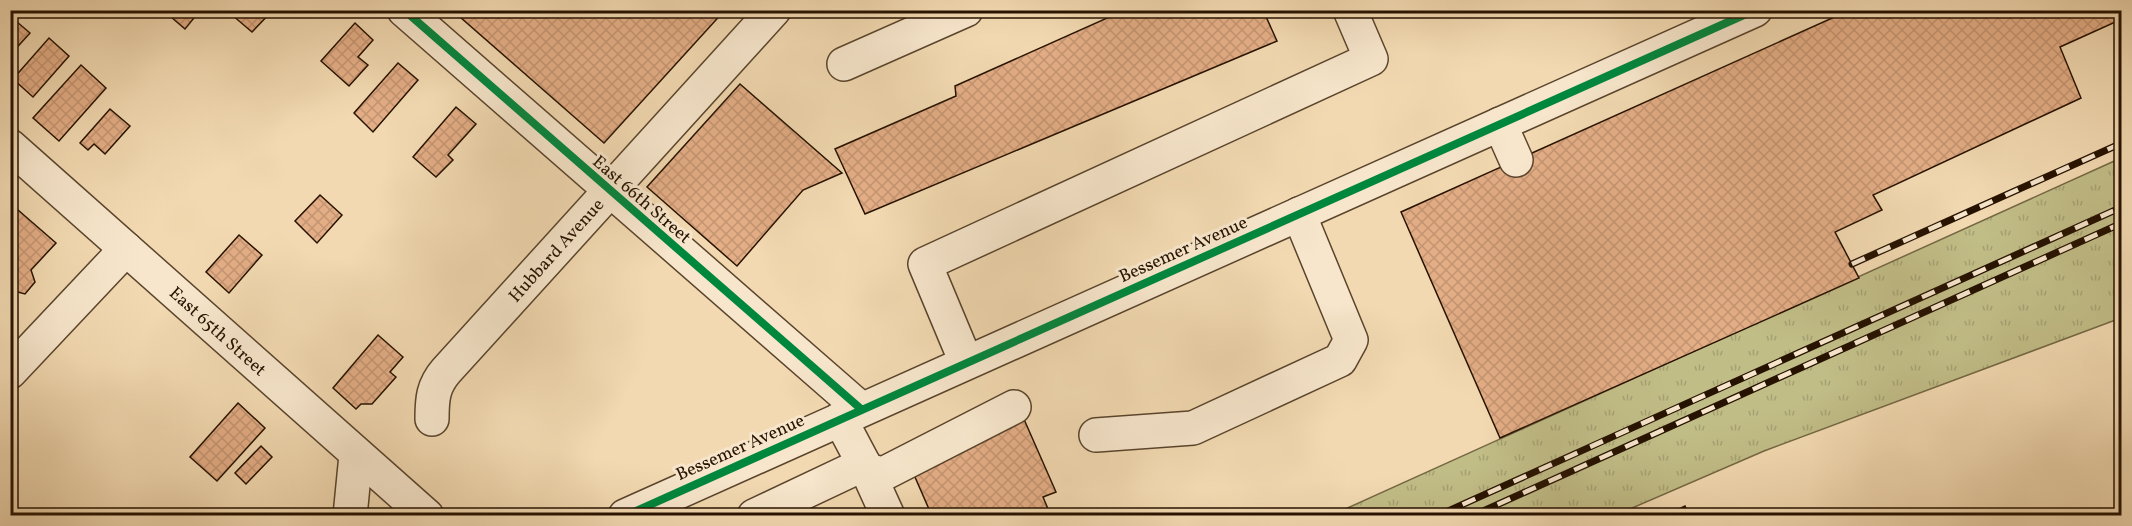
<svg xmlns="http://www.w3.org/2000/svg" width="2132" height="526" font-family="Vollkorn,serif">
<style>
.grass{fill:url(#grass-tufts);stroke:#746844;stroke-width:1.5}
.building{fill:url(#building-cross-hatch);stroke:#261200;stroke-width:1.5}
.lines{fill:none;stroke-linecap:round;stroke-linejoin:round}
.minor-casing{stroke:#59442c;stroke-width:36}
.minor{stroke:#f7e6cc;stroke-width:33}
.rail-casing{stroke:#261200;stroke-width:7}
.rail{stroke:#f7e6cc;stroke-width:4.5;stroke-dasharray:14;stroke-linecap:butt}
.cycleway-casing{stroke:#f7e6cc;stroke-width:11}
.cycleway{stroke:#00873e;stroke-width:8}
.labels{text-anchor:middle;stroke-width:6;stroke-linejoin:round;paint-order:stroke}
.street-label{font-size:18px;fill:#261200;stroke:#f7e6cc}
</style>
<defs>
<pattern id="grass-tufts" width="24" height="20" patternUnits="userSpaceOnUse" patternTransform="scale(1.5)"><rect width="24" height="20" fill="#c1bd87"/><path d="M3 7l-1-3M5 7V3M7 7l1-3M15 17l-1-3M17 17v-4M19 17l1-3" fill="none" stroke="#a6a173"/></pattern>
<pattern id="building-cross-hatch" width="8" height="8" patternUnits="userSpaceOnUse" patternTransform="scale(1.5)"><rect width="8" height="8" fill="#e3ad85"/><path d="M0 0l8 8M0 8l8-8" fill="none" stroke="#c39471"/></pattern>
</defs>
<rect width="100%" height="100%" fill="#f2d9b1"/>
<filter id="stains"><feTurbulence type="fractalNoise" baseFrequency=".00333" numOctaves="4"/><feColorMatrix values="0 0 0 0 .2 0 0 0 0 .09 0 0 0 0 .02 0 0 0 .5 -.17"/></filter>
<radialGradient id="worn" r=".72"><stop offset=".6" stop-color="#630" stop-opacity="0"/><stop offset="1" stop-color="#630" stop-opacity=".3"/></radialGradient>
<polygon class="grass" points="2121,158 2121,318 1764,451 1616,515 1332,515"/>
<g class="building">
<polygon points="177,10 196,10 198,13 185,29 171,17"/>
<polygon points="236,10 273,10 252,32 232,15"/>
<polygon points="452,10 725,10 604,143"/>
<polygon points="1125,10 1263,10 1277,41 865,214 835,149 956,96 955,86"/>
<polygon points="1850,10 2122,10 2122,19 2060,47 2081,98 1873,195 1882,210 1835,232 1859,278 1500,438 1401,212"/>
<polygon points="10,16 30,33 10,55"/>
<polygon points="355,23 373,40 358,57 368,65 349,86 321,61"/>
<polygon points="49,38 69,56 33,97 13,79"/>
<polygon points="398,63 418,80 373,132 354,113"/>
<polygon points="81,65 106,88 59,141 33,118"/>
<polygon points="740,84 842,173 803,190 737,266 647,187"/>
<polygon points="456,107 476,124 448,155 453,160 436,177 413,157"/>
<polygon points="110,109 130,126 105,154 94,144 88,150 80,143"/>
<polygon points="320,195 342,215 317,243 295,221"/>
<polygon points="10,203 56,243 31,270 35,282 25,294 10,290"/>
<polygon points="239,235 262,255 229,293 206,272"/>
<polygon points="378,335 403,357 390,372 396,377 372,404 361,404 356,409 333,388"/>
<polygon points="238,403 265,428 217,481 190,457"/>
<polygon points="1023,417 1056,492 1043,497 1051,516 932,516 911,468"/>
<polygon points="261,446 272,457 246,484 235,473"/>
<polygon points="1685,506 1689,516 1664,516"/>
</g>
<g class="lines">
<defs>
<g id="minor">
<polyline points="404,10 861,409"/>
<polyline points="844,64 966,10"/>
<polyline points="1500,124 1516,160"/>
<polyline points="10,146 427,516"/>
<polyline points="966,362 925,264 1371,59 1350,10"/>
<polyline points="10,372 126,249"/>
<path d="M432,419C432,399 433,386 446,371L774,10"/>
<polyline points="840,419 867,470 883,474 1014,407"/>
<polyline points="1096,435 1193,428 1340,360 1351,340 1299,214"/>
<polyline points="867,470 888,516"/>
<polyline points="350,516 356,455"/>
<polyline points="625,516 1755,10"/>
<polyline points="754,516 864,464"/>
</g>
</defs>
<use href="#minor" class="minor-casing"/>
<use href="#minor" class="minor"/>
<defs>
<g id="rail">
<polyline points="1852,264 2122,143"/>
<polyline points="1437,516 2122,207"/>
<polyline points="1472,516 2122,223"/>
</g>
</defs>
<use href="#rail" class="rail-casing"/>
<use href="#rail" class="rail"/>
<defs>
<g id="cycleway">
<polyline points="404,10 861,409"/>
<polyline points="625,516 1755,10"/>
</g>
</defs>
<use href="#cycleway" class="cycleway-casing"/>
<use href="#cycleway" class="cycleway"/>
</g>
<g class="labels">
<g class="street-label">
<text transform="translate(642 199) rotate(41)" y="6">East 66th Street</text>
<text transform="translate(1183 249) rotate(-24)" y="6">Bessemer Avenue</text>
<text transform="translate(556 250) rotate(-48)" y="6">Hubbard Avenue</text>
<text transform="translate(218 331) rotate(42)" y="6">East 65th Street</text>
<text transform="translate(740 447) rotate(-24)" y="6">Bessemer Avenue</text>
</g>
</g>
<rect width="2132" height="526" fill="none" stroke="#f2d9b1" stroke-width="36"/>
<rect x="12" y="12" width="2108" height="502" fill="none" stroke="#261200" stroke-width="3"/>
<rect x="18" y="18" width="2096" height="490" fill="none" stroke="#261200" stroke-width="1.5"/>
<rect width="100%" height="100%" filter="url(#stains)"/>
<rect width="100%" height="100%" fill="url(#worn)"/>
</svg>
